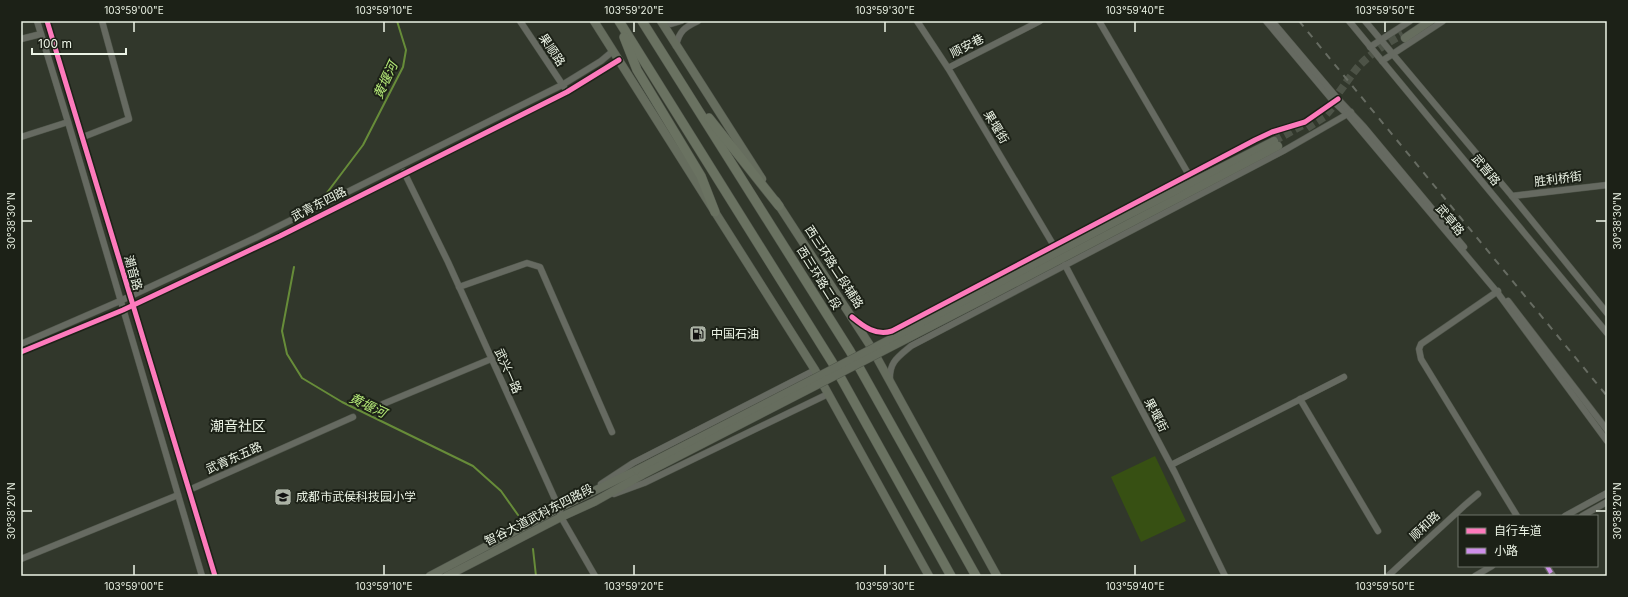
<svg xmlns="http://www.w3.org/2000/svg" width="1628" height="597" font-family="Inter,'Noto Sans SC',sans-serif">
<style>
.green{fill:#375013}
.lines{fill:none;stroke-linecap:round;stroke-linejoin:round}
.stream{stroke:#678c39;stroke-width:2}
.major-tunnel{stroke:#4d5347;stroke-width:8;stroke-dasharray:8 4;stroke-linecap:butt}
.minor-casing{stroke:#4f554a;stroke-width:7}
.major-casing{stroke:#4f554a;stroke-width:9}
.highway-casing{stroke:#4f554a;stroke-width:10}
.minor{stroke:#666a61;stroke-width:6}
.major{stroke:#666d5e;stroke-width:8}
.highway{stroke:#6a7261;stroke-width:9}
.rail{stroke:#676c62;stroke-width:2;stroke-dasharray:7 7;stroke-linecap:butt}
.major-bridge-casing{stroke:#4f554a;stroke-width:9;stroke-linecap:butt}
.major-bridge{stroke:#666d5e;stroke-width:8}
.quiet{stroke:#ce8fe9;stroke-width:4;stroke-dasharray:8 4;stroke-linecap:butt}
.cycleway-casing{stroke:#1c2117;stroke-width:8}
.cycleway{stroke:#fd7abc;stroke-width:5}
.ticks{fill:none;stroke:#ecf4e6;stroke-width:1.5}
.labels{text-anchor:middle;stroke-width:4;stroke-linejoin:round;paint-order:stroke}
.street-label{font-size:12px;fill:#ecf4e6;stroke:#1c2117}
.poi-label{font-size:12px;fill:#ecf4e6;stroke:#1c2117;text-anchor:start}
.water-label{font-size:13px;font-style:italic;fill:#b7ed79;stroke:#1c2117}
.quarter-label{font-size:14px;fill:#ecf4e6;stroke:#1c2117}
.neatline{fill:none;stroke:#ecf4e6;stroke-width:1.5}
.ticks-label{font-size:10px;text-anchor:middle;fill:#ecf4e6}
</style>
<rect width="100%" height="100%" fill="#31372b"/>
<polygon class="green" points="1155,456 1186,521 1141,542 1111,477"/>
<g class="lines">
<g class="stream">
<polyline points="320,202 363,145 403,67 406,50 397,21"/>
<polyline points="294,267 282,331 287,354 302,378 342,402 473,466 501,491 518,515"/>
<polyline points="533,549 536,576"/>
</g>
<g class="major-tunnel">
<path d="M1332,102C1341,90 1349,78 1358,67C1371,53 1387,43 1403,34"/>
<polyline points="1307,128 1324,117 1340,99"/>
<polyline points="1274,141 1310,121"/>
</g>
<defs>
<g id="minor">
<polyline points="37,21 68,122 202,576"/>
<polyline points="47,21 215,576"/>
<polyline points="520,21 564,87"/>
<polyline points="917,21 948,68 1054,246"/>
<polyline points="1099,21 1189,175"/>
<polyline points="1266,21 1334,102 1348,115 1497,292 1607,441"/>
<polyline points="1272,21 1338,99 1364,127 1464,247"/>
<polyline points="1349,21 1607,333"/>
<polyline points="1365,21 1512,196 1607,313"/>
<polyline points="661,22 671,24 681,21"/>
<polyline points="21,39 41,34"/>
<path d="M676,46C679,31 685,27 698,21"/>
<polyline points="1370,47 1410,21"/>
<polyline points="1382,61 1443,21"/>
<polyline points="948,68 1040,21"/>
<polyline points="21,137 68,122"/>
<polyline points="83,137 129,119 102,21"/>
<polyline points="404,172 448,262 559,508 561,517 595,576"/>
<polyline points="1512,196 1607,185"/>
<polyline points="1065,265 1175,473 1225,576"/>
<polyline points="459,287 527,263 540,267 612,432"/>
<polyline points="1498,291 1421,344 1419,349 1421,359 1517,516"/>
<polyline points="1508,301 1607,430"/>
<path d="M857,321C867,330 879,335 892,331L1255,140L1272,132L1305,122L1338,99"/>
<polyline points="21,344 120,301 255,238 562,85 601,61 613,51"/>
<polyline points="21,352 123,310 280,236 567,92 619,60"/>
<path d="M890,380C889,362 898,357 911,346L1285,150L1351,112"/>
<polyline points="1300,399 1378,531"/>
<polyline points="383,404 491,359"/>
<polyline points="1171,465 1344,377"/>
<polyline points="601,484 633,463 815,370"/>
<polyline points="189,490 353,417"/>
<polyline points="614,494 644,483 828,394"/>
<polyline points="1565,516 1607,493"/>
<polyline points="1582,516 1607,502"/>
<polyline points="21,559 178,495"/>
<polyline points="1547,566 1553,576"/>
<polyline points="1388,576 1465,505 1478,494"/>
<polyline points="1475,576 1492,566"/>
</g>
<g id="major">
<polyline points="594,21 815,370 929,576"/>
<polyline points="661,21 762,179"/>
<polyline points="1405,38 1430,21"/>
<polyline points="776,201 871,347 997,576"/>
<polyline points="982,292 1122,218 1274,141"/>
<polyline points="986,298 1278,146"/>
<polyline points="430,576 559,508 637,470"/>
<polyline points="447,576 561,517 594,502 642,475"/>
</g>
<g id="highway">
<polyline points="619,21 832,362 951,576"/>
<polyline points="642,21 850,351 976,576"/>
<polyline points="624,37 637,70 701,176 715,212"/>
<polyline points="709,118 779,206"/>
</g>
</defs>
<use href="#minor" class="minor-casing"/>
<use href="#major" class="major-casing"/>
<use href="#highway" class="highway-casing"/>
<use href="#minor" class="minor"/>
<use href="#major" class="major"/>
<use href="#highway" class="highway"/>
<polyline class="rail" points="1299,21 1607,396"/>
<defs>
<g id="major-bridge">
<polyline points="637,470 982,292"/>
<polyline points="642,475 986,298"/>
</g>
</defs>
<use href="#major-bridge" class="major-bridge-casing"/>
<use href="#major-bridge" class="major-bridge"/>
<polyline class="quiet" points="1547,566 1553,576"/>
<defs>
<g id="cycleway">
<polyline points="47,21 215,576"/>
<path d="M852,317C864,327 876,336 892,331L1255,140L1272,132L1305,122L1338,99"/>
<polyline points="21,352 123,310 280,236 567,92 619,60"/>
</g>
</defs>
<use href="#cycleway" class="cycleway-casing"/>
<use href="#cycleway" class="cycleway"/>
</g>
<path class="ticks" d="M134,22V32M384,22V32M634,22V32M885,22V32M1135,22V32M1385,22V32M22,221H32M1596,221H1606M22,511H32M1596,511H1606M134,565V575M384,565V575M634,565V575M885,565V575M1135,565V575M1385,565V575"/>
<defs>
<symbol id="fuel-square" viewBox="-11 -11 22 22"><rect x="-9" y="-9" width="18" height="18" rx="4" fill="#abb2a5" stroke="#1c2117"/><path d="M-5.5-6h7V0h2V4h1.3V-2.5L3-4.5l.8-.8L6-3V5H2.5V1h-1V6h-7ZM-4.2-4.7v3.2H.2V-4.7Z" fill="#111"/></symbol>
<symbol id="school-square" viewBox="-11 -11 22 22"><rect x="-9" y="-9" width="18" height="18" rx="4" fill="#abb2a5" stroke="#1c2117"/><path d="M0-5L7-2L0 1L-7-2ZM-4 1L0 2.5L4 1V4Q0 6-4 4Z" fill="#111"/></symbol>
</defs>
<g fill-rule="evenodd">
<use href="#fuel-square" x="688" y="324" width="20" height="20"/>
<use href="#school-square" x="273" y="487" width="20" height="20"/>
</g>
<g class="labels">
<g class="street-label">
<text transform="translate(967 46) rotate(-27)" y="4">顺安巷</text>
<text transform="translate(552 50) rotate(56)" y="4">果顺路</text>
<text transform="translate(996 127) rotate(59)" y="4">果堰街</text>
<text transform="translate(1486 170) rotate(50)" y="4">武晋路</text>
<text transform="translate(1558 179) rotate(-7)" y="4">胜利桥街</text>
<text transform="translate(319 204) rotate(-27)" y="4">武青东四路</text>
<text transform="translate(1450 220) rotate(50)" y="4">武草路</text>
<text transform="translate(834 267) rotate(57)" y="4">西三环路二段辅路</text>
<text transform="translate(133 273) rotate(74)" y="4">潮音路</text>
<text transform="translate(819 278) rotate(58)" y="4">西三环路二段</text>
<text transform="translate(508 371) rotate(66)" y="4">武兴一路</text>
<text transform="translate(1156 415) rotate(62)" y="4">果堰街</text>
<text transform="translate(234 458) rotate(-24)" y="4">武青东五路</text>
<text transform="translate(539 515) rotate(-27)" y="4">智谷大道武科东四路段</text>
<text transform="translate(1425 526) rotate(-43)" y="4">顺和路</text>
</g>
<g class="poi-label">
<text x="711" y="338">中国石油</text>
<text x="296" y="501">成都市武侯科技园小学</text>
</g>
<g class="water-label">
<text transform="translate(385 80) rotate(-65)" y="5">黄堰河</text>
<text transform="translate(368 405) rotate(26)" y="5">黄堰河</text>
</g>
<g class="quarter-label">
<text x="238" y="431">潮音社区</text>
</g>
</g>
<rect width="1628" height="597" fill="none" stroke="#1c2117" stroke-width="44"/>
<rect x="1458" y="515" width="140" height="52" fill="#1c2117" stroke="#6f756a"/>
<rect x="1466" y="528" width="20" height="6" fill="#fd7abc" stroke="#6f756a"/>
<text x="1494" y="535" font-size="12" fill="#ecf4e6">自行车道</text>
<rect x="1466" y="548" width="20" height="6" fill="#ce8fe9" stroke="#6f756a"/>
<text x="1494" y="555" font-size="12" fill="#ecf4e6">小路</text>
<path d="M32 48v6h94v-6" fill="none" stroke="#ecf4e6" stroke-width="2"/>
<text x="38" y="48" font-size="12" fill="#ecf4e6" stroke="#1c2117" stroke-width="3" paint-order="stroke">100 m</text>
<rect x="22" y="22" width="1584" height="553" class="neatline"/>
<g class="ticks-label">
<text x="134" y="14">103°59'00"E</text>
<text x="384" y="14">103°59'10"E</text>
<text x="634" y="14">103°59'20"E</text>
<text x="885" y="14">103°59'30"E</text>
<text x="1135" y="14">103°59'40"E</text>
<text x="1385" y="14">103°59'50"E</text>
<text transform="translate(11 221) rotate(-90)" y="4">30°38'30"N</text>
<text transform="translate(1617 221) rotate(-90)" y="4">30°38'30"N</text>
<text transform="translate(11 511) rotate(-90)" y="4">30°38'20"N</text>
<text transform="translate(1617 511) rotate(-90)" y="4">30°38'20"N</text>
<text x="134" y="590">103°59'00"E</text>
<text x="384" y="590">103°59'10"E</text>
<text x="634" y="590">103°59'20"E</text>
<text x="885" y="590">103°59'30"E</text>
<text x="1135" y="590">103°59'40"E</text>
<text x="1385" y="590">103°59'50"E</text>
</g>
</svg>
